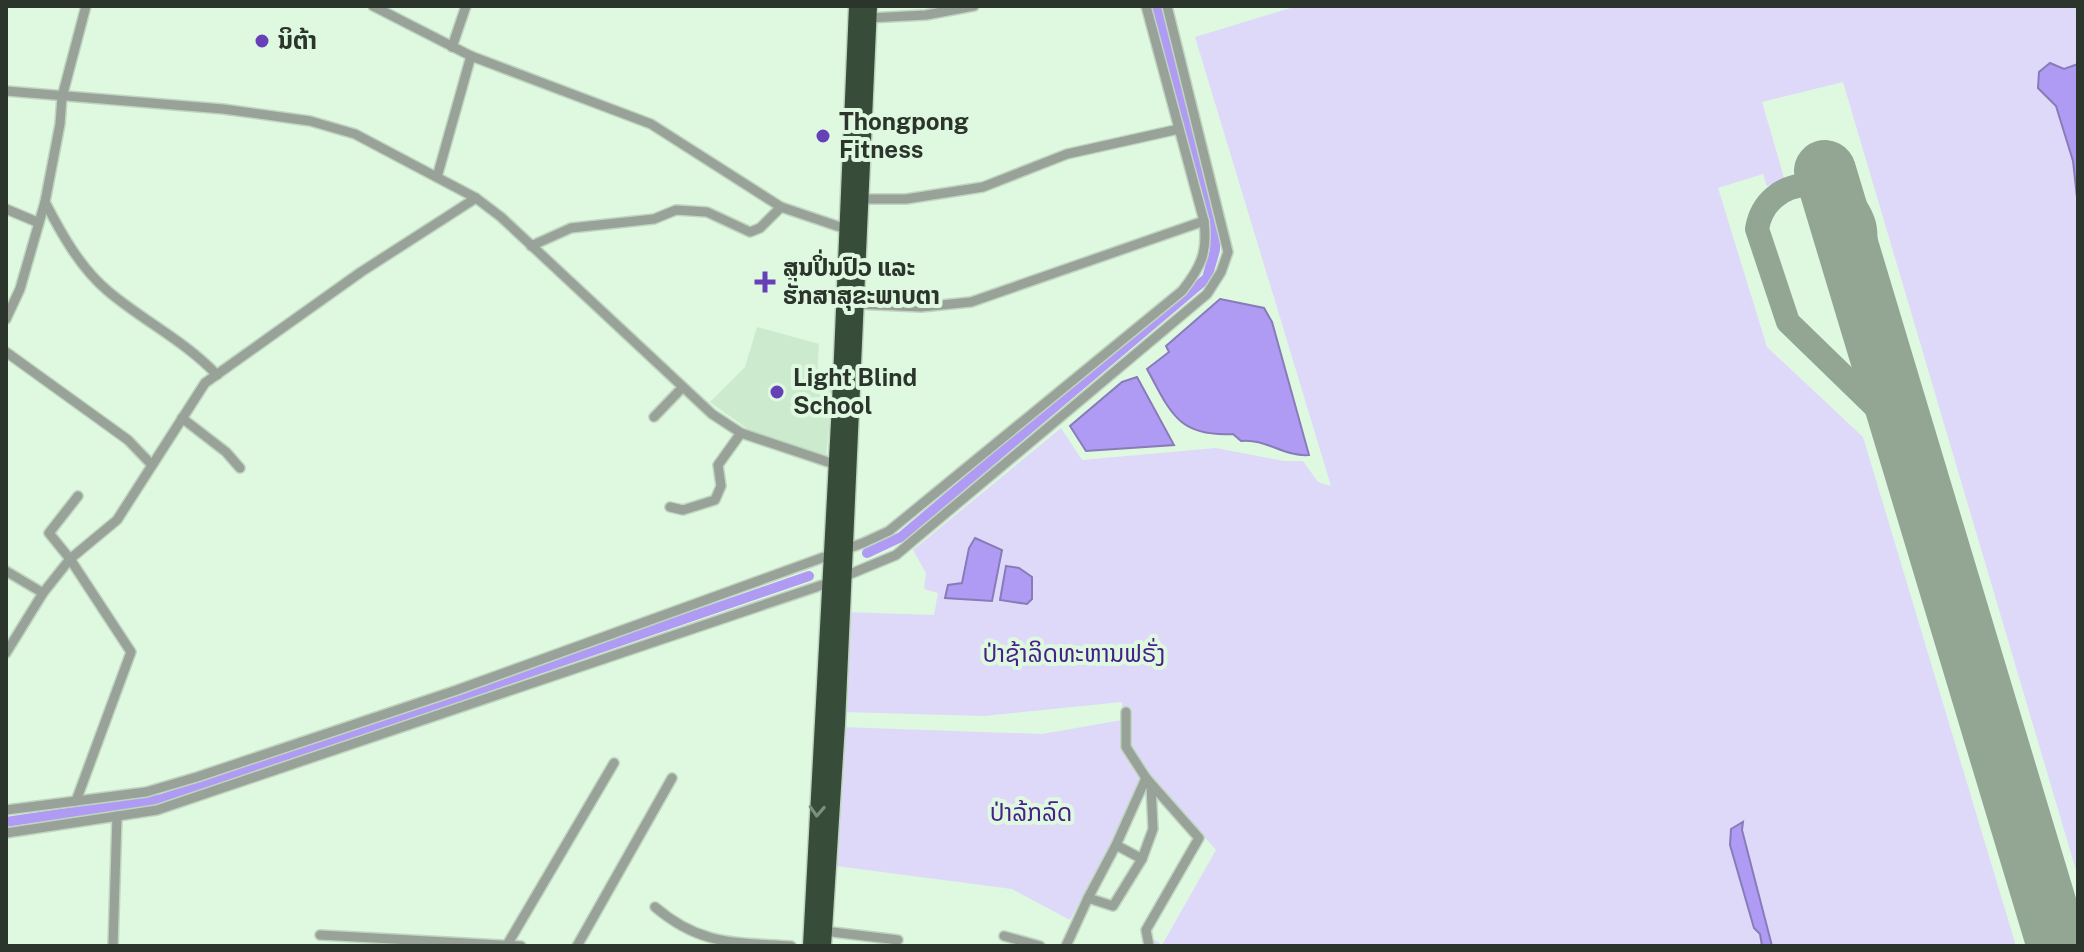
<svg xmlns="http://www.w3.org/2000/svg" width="2084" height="952" font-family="'Public Sans','Noto Sans Lao',sans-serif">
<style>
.built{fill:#cceace}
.green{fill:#dfd9f9}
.water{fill:#b09bf4;stroke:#887cb8;stroke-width:2}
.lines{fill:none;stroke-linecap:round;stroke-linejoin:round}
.canal{stroke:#b09bf4;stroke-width:10}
.taxiway{stroke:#93a694;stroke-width:24}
.runway{stroke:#93a694;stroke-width:62}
.street-casing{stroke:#bfd5c0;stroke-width:12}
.highway-casing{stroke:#bfd5c0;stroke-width:19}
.street{stroke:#98a298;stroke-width:9}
.highway{stroke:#374c39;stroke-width:16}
.oneway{stroke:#7a917c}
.poi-dot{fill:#6740b8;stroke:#dff8e0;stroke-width:3}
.labels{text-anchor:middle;stroke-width:8;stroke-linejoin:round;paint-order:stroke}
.poi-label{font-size:24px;font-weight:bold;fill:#2c352c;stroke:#dff8e0;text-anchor:start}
.park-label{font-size:24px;fill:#462187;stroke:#dff8e0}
</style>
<rect width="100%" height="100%" fill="#dff8e0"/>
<polygon class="built" points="757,327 819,344 817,379 834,381 826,456 749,430 710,402 745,367"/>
<polygon class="green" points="1297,6 2078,6 2078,877 1843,82 1762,102 1785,181 1767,186 1763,174 1718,188 1767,347 1863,437 2016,946 1153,946 1149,936 1162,945 1216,850 1152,778 1144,781 1070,920 1012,889 836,866 842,727 1042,734 1122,720 1122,702 984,716 842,712 846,612 934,615 938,593 924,589 926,573 913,550 1061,428 1082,460 1216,448 1284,461 1303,461 1318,482 1331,486 1195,37"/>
<g class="water">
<polygon points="2050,63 2064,69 2078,64 2078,207 2073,161 2056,106 2038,88 2039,72"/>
<path d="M1220,299L1264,308L1272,322L1309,455C1284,457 1265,438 1241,441L1233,434C1178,437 1171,413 1147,369L1169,352L1166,346Z"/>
<polygon points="1137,377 1174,445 1086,451 1070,426 1122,382"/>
<polygon points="975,538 1002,550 992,601 945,598 948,585 962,583 969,548"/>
<polygon points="1006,566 1019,568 1032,577 1032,599 1027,604 1000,600"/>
<polygon points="1743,822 1742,830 1772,946 1762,946 1760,934 1754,928 1730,845 1731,829"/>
</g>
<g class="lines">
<g class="canal">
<polyline points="867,553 901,537 1207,278 1215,250 1215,221 1156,6"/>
<polyline points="6,822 162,799 809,576"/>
</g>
<path class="taxiway" d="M1861,289C1857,267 1871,243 1863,221C1844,170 1766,173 1757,229L1788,322L1893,424L1903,441L1921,491"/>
<polyline class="runway" points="1825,171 2058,946"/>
<defs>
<g id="street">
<polyline points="373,6 471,56 651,124 781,207 849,230"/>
<polyline points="869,18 926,15 974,6"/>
<polyline points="452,47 466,6"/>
<polyline points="6,91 223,109 310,121 355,134 476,198 501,217 712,414 741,433 837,465"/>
<polyline points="437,177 471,56"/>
<polyline points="857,199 906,199 983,187 1067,154 1179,129"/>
<path d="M45,202C62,235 81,269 109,292C145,322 185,341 217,375"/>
<polyline points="6,209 37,222"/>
<polyline points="531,246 571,228 654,219 676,210 707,212 750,232 760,228 781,207"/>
<polyline points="857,304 921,307 971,302 1204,221"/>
<polyline points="6,319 20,289 45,202 60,124 62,97 86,6"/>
<polyline points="6,352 128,440 152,465"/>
<polyline points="654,417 681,389"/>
<polyline points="182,418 226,452 240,468"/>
<polyline points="670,507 683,510 715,500 721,486 718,465 741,433"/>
<polyline points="6,571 43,593"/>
<polyline points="6,653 43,593 70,559 117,520 205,383 361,272 476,198"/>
<polyline points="1126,712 1126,747 1146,778 1199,838 1146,930 1149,946"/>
<polyline points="1146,778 1116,845 1142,859 1153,829 1151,785"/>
<polyline points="76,801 131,652 70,559 49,533 78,496"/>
<path d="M6,810L146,792L197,777L457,690L863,543L889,531L1182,291C1201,267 1208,252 1204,221L1146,6"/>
<polyline points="6,833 157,810 831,582 896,555 1207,294 1221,272 1228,252 1167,6"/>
<polyline points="1116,845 1088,898 1113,906 1142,859"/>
<path d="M655,907C701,946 734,942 791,946"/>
<polyline points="824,931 898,940"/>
<polyline points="320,935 521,946"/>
<polyline points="1004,936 1040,946"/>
<polyline points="507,945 614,763"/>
<polyline points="113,946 117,816"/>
<polyline points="577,946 672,778"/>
<polyline points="1066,946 1088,898"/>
</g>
<g id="highway">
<polyline points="811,946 840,404 857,6"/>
<polyline points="823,946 837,724 869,6"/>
</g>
</defs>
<use href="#street" class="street-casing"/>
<use href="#highway" class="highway-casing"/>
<use href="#street" class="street"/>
<use href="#highway" class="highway"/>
</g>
<defs><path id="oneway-chevron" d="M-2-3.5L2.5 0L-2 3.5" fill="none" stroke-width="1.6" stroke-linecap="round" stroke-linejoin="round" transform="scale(2)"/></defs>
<use class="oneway" href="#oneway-chevron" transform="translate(817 811) rotate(93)"/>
<g class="poi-dot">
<circle cx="262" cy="41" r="8"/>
<circle cx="823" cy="136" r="8"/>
<path d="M761 270h8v8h8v8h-8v8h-8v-8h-8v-8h8z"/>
<circle cx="777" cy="392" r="8"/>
</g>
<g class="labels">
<g class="poi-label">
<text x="278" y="49">ນິຕ້າ</text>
<text x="839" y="130">Thongpong<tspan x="839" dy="28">Fitness</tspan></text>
<text x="783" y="276">ສູນປິ່ນປົວ ແລະ<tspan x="783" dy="28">ຮັກສາສຸຂະພາບຕາ</tspan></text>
<text x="793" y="386">Light Blind<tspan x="793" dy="28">School</tspan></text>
</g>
<g class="park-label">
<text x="1074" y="662">ປ່າຊ້າລິດທະຫານຟຣັ່ງ</text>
<text x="1031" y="821">ປ່າລ້ກລົດ</text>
</g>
</g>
<rect width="2084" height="952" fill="none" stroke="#2c352c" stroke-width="16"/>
</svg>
